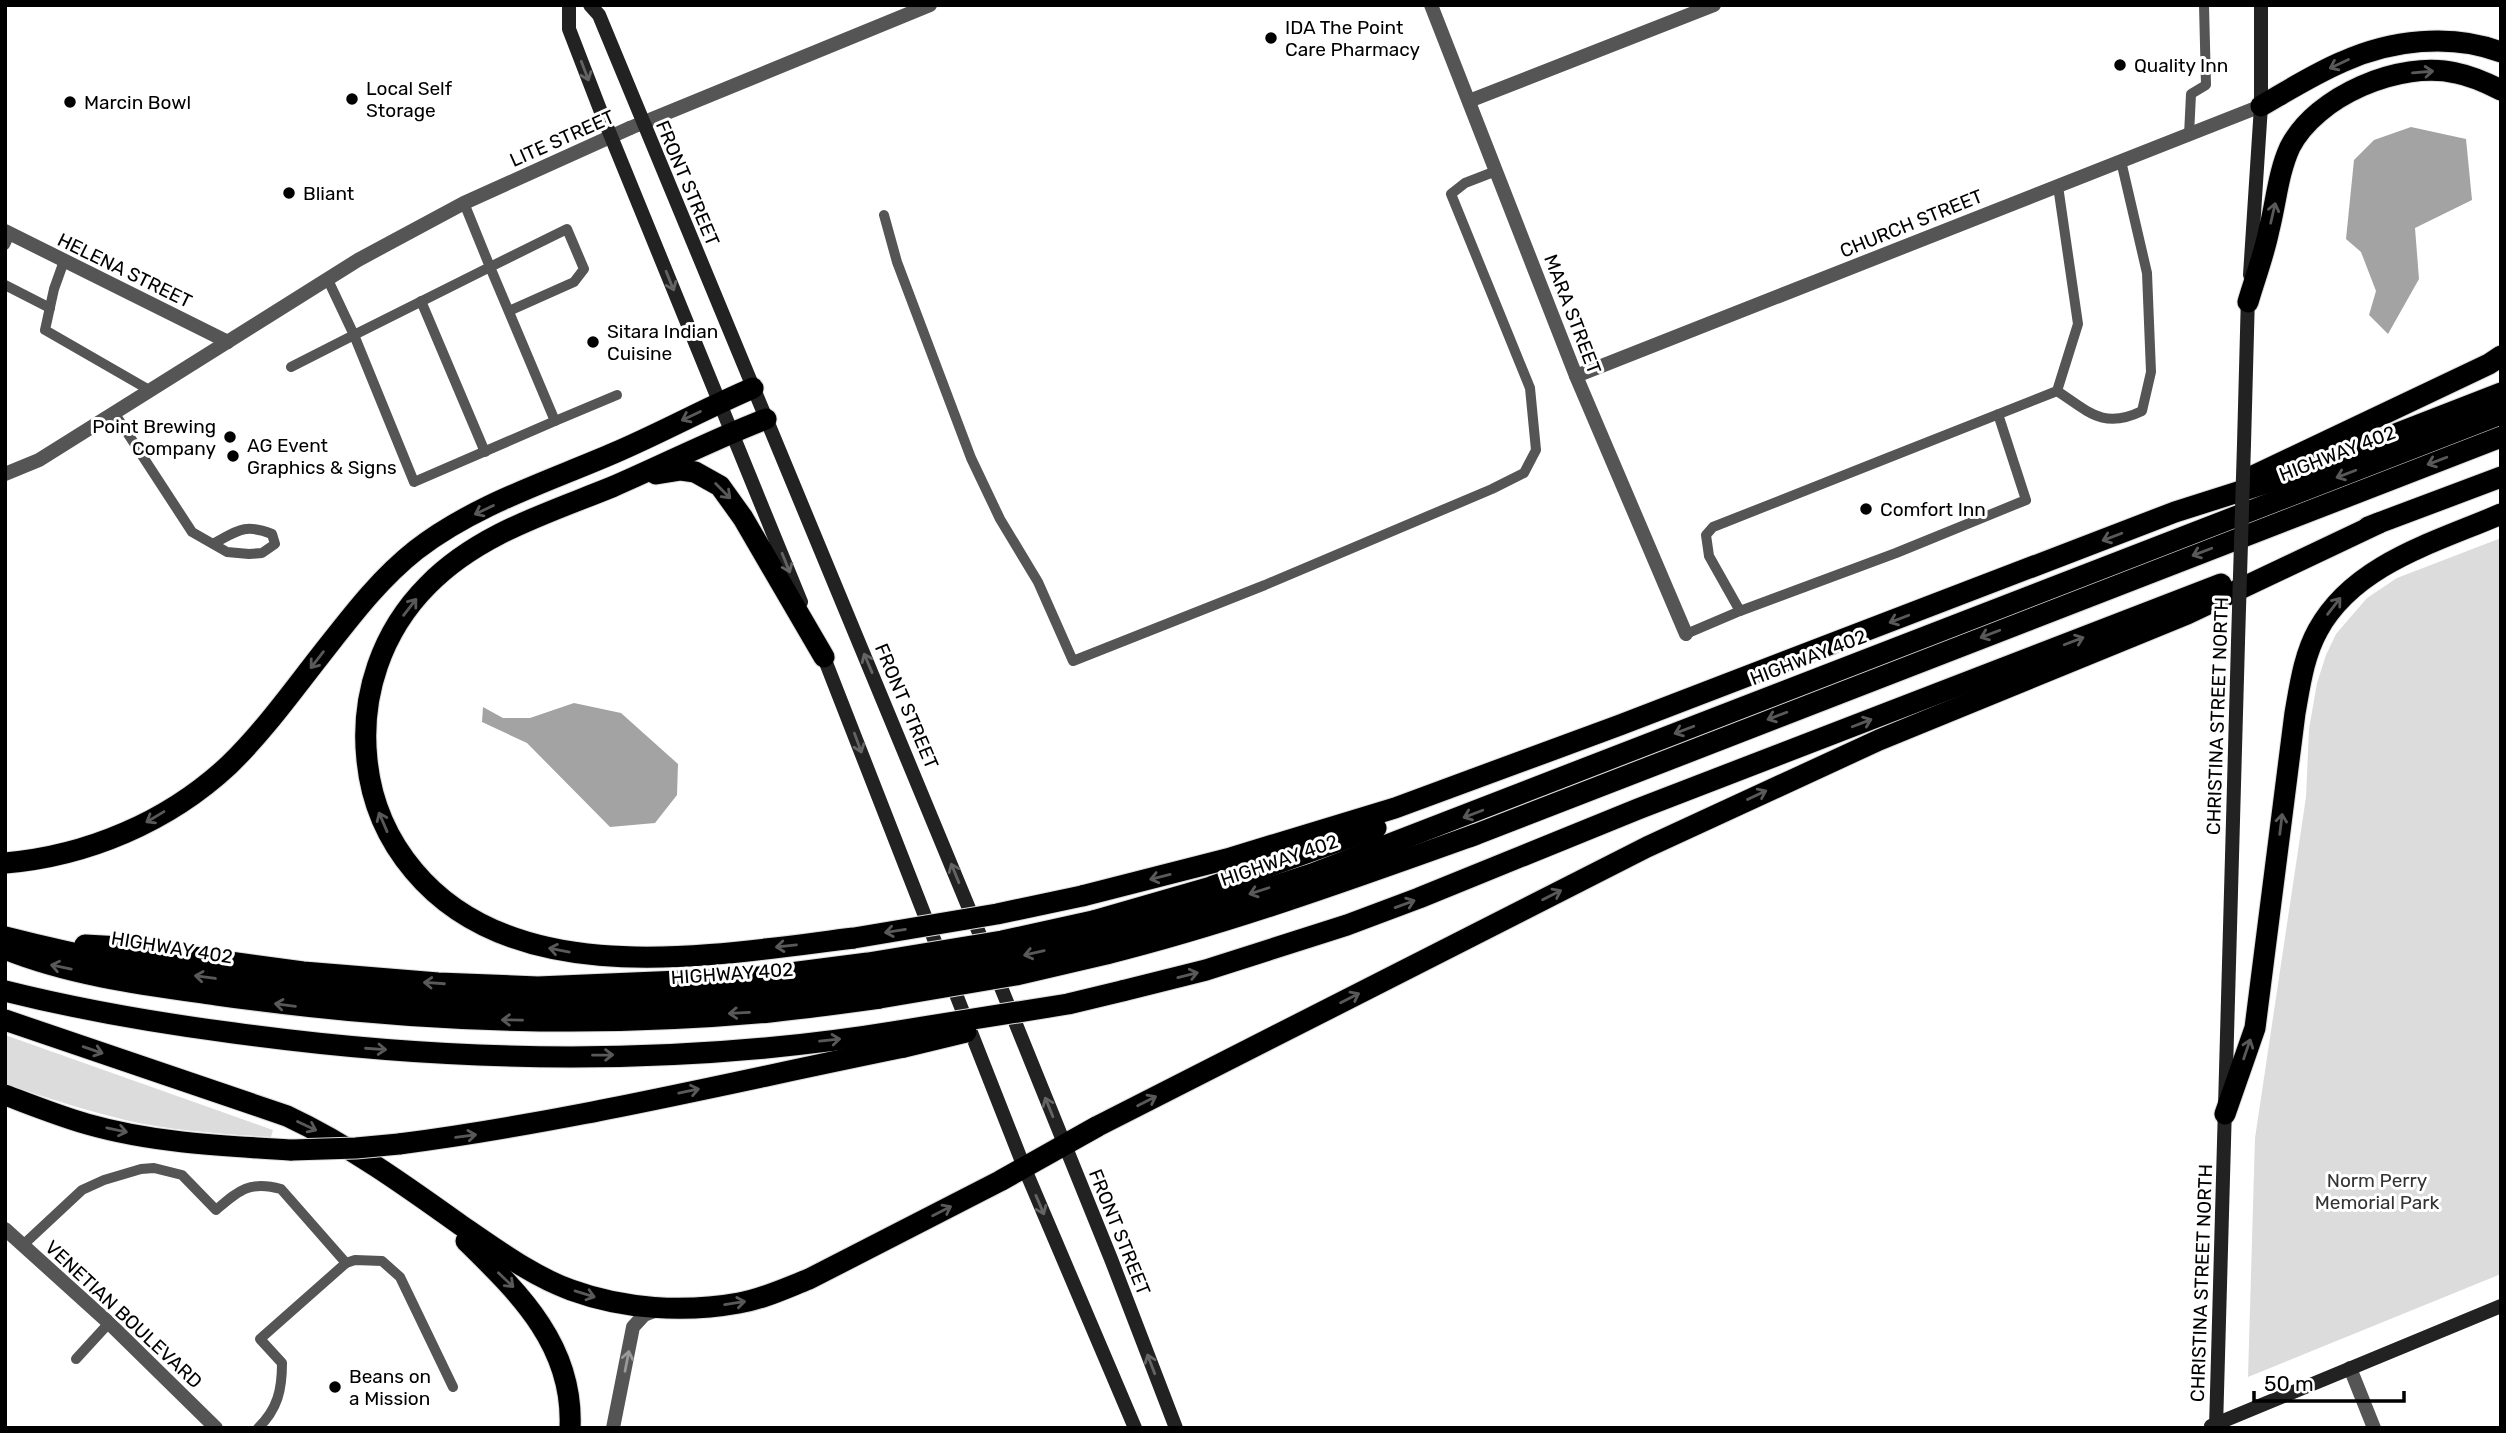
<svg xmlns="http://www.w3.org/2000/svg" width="2506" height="1433" font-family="Rubik,sans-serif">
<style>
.green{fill:#dcdcdc}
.water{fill:#a3a3a3}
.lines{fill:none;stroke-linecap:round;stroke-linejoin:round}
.motorway-casing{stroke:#dbdbdb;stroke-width:23}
.service{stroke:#555;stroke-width:10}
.minor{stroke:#555;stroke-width:14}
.tertiary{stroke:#555;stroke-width:14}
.secondary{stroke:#222;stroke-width:14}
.motorway{stroke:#000;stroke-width:21}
.motorway-bridge-casing{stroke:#dbdbdb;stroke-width:23;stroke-linecap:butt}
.secondary-bridge{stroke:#222;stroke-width:14}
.motorway-bridge{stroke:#000;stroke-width:21}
.oneway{stroke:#595959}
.oneway2{stroke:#646464}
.oneway3{stroke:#999}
.poi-dot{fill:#000;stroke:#fff;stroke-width:2.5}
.labels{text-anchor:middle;stroke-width:6;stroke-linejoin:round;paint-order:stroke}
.poi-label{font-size:19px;fill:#000;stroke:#fff;text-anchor:start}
.street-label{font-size:19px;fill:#000;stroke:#fff}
.park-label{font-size:19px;fill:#333;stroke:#fff}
</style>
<rect width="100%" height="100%" fill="#fff"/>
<g class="green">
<polygon points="2501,538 2501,1274 2248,1377 2255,1138 2306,797 2309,729 2317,683 2326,655 2336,634 2367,598 2397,578"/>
<path d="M5,1035L273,1130L271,1137C222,1134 173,1131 125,1120C84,1110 45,1097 5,1084Z"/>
</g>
<g class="water">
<polygon points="2411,127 2466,139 2472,200 2415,228 2419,279 2388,334 2369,315 2376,291 2361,252 2346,239 2354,160 2374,140"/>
<polygon points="574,703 621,713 678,764 677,795 655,823 610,827 527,743 482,722 483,707 503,718 530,718"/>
</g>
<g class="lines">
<defs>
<g id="motorway">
<path d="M2261,106C2287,91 2314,74 2342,62C2390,40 2451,33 2501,52"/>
<path d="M2248,302C2255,278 2264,255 2269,230C2276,203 2278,173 2290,147C2316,96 2400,60 2456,73C2472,76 2487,83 2501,90"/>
<path d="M766,419C714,439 663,465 612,487C548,513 478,534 428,585C382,631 360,695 367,760C371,801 387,839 414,871C516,993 714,955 854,938"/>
<polyline points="656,474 681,470 695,472 720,486 743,518 824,657"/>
<polyline points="2251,477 2489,364 2501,356"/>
<polyline points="2368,527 2501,477"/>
<path d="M5,863C87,856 168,822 229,765C263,732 291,693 320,656C350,618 378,580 416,550C474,505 547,482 614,453C661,433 706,408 753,388"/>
<polyline points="1082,896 1227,859 1395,808 1620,725 2175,512 2282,478 2501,393"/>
<polyline points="1093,921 1211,887 1376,828"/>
<path d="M5,937C283,1008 589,1021 872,981"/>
<polyline points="1100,938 1171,919 1312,874 2501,414"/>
<polyline points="85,945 121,947 303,972 438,983 538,987 751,978 868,963"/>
<path d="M5,949C72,976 146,985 217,995C399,1021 586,1029 770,1012C807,1008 844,1003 880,998"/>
<path d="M1106,954C1233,922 1354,878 1477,834L2501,437"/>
<path d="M5,991C81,1010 157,1023 234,1033C452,1063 679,1067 898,1031"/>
<polyline points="1122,991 1206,970 1347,925 1419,898 1638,809 2221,584"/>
<path d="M5,1020L287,1116C349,1145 406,1186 462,1226C496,1249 532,1276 571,1290C623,1309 684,1313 739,1303C763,1299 786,1288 809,1279L1000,1181L1098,1126L1647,847L1879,740L2187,614L2379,523"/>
<path d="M5,1095C32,1105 59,1116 87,1124C153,1143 224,1146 292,1150"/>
<path d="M2225,1114L2255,1028L2295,713C2300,685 2304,655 2318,630C2354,564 2436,542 2501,514"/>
<path d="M399,1144C569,1122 736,1081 904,1047"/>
<path d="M466,1241C520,1294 574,1346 570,1428"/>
</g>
</defs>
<use href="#motorway" class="motorway-casing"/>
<g class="service">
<polyline points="2189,135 2191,94 2206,85 2204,5"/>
<polyline points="884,215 897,262 971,458 1000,519 1038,582 1073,661 1265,585 1492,489 1524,473 1536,450 1530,388 1451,194 1465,183 1496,171"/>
<polyline points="5,245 10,234"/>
<polyline points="64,261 54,289 45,330 151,391"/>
<polyline points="328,280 354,335 490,267 464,203"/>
<polyline points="5,285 50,308"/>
<polyline points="421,301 485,452"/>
<polyline points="291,367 354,335 414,482 555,421 490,267 567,229 584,269 574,282 509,311"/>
<path d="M2057,391C2088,411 2103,430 2142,411L2151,372L2147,273L2121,161"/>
<path d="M115,414L192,532L227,552L249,554L262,553L275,544L272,534C244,523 237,531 213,544"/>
<path d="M1998,414L2026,500L1896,553L1740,611L1709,556L1706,535L1713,527C1828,482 1942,436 2057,391L2078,324L2058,186"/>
<polyline points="555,421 617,395"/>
<polyline points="1686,634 1740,611"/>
<path d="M23,1245L82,1190L104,1180L141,1169L154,1168L182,1175L216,1210C238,1191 249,1180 281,1189L346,1263L260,1339L282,1363C282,1389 278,1409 258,1428"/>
<polyline points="346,1263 355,1260 382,1261 400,1277 453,1387"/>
<polyline points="76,1359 109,1323"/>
</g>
<g class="minor">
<polyline points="1431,5 1576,376 1686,634"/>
<polyline points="1469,101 1714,5"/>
<polyline points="5,231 228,342"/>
<polyline points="1576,376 2261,106"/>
<polyline points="5,474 39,460 358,260 464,203 630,128"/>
<polyline points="2350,1368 2374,1428"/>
</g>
<g class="tertiary">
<polyline points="630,128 930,5"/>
<polyline points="5,1229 109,1323 216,1428"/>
<polyline points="613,1428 633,1327 644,1315 659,1309"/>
</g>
<g class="secondary">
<polyline points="569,5 569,29 601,112 801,602"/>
<polyline points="590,5 599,15 987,952"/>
<polyline points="2250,275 2261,106 2261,5"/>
<polyline points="2244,444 2248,295"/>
<polyline points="821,650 941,957"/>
<polyline points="994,970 1111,1259 1176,1428"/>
<polyline points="950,979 1024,1167 1135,1428"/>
<polyline points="2211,1426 2501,1306"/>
<polyline points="2216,1428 2238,642"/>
</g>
<use href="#motorway" class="motorway"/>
<defs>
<g id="motorway-bridge">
<polyline points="854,938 997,914 1082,896"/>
<polyline points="868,963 1002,941 1093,921"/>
<polyline points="872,981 1017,956 1100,938"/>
<polyline points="880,998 1016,975 1106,954"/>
<polyline points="898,1031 1068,1004 1122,991"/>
<polyline points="904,1047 966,1032"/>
<polyline points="292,1150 356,1148 399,1144"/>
</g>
</defs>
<use href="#motorway-bridge" class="motorway-bridge-casing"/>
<polyline class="secondary-bridge" points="2238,642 2244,444"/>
<use href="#motorway-bridge" class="motorway-bridge"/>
</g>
<defs><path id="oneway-shaft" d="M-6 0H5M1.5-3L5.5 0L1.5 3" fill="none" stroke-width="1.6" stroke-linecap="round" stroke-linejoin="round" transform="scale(1.75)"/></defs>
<g class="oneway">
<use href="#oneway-shaft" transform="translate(2339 64) rotate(155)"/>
<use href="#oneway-shaft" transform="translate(2423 72) rotate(-5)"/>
<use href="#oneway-shaft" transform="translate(2273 213) rotate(-77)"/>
<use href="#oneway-shaft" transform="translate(691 416) rotate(154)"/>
<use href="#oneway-shaft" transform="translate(2437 461) rotate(159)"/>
<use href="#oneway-shaft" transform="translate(2346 474) rotate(159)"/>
<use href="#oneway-shaft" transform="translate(723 491) rotate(45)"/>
<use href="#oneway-shaft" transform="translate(484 510) rotate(154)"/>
<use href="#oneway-shaft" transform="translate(2112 537) rotate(159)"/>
<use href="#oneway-shaft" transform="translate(2202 552) rotate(159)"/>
<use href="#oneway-shaft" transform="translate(2334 606) rotate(-52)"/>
<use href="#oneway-shaft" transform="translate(410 607) rotate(-52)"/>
<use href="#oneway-shaft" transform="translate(1899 619) rotate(159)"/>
<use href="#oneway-shaft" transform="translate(1990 634) rotate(159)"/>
<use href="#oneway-shaft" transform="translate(2074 641) rotate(-21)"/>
<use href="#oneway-shaft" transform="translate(317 660) rotate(128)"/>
<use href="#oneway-shaft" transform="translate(1777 716) rotate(159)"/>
<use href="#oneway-shaft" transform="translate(1862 723) rotate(-21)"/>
<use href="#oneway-shaft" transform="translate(1684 730) rotate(159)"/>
<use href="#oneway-shaft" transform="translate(1757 795) rotate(-25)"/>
<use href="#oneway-shaft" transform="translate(1473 814) rotate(159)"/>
<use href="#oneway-shaft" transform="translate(155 817) rotate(149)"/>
<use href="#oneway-shaft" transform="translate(383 822) rotate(-113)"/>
<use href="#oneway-shaft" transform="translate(2281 824) rotate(-83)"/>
<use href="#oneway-shaft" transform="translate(1160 877) rotate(166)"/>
<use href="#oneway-shaft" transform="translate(1259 891) rotate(162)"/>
<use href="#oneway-shaft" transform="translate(1552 895) rotate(-27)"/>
<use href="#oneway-shaft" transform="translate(1405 904) rotate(-20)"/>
<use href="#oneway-shaft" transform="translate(895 931) rotate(171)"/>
<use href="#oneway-shaft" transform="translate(786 946) rotate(174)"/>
<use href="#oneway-shaft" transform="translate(559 950) rotate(-169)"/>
<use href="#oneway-shaft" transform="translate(1034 953) rotate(167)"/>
<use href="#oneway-shaft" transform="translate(61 967) rotate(-168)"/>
<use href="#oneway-shaft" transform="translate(1188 975) rotate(-14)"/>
<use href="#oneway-shaft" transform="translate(205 977) rotate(-172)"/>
<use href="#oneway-shaft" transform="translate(434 983) rotate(-176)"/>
<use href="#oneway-shaft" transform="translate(1350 998) rotate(-27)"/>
<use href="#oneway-shaft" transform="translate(285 1005) rotate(-173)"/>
<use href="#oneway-shaft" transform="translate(739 1013) rotate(177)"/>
<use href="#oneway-shaft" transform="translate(512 1020) rotate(-179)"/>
<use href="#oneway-shaft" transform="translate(830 1040) rotate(-6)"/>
<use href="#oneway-shaft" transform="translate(376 1049) rotate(4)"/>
<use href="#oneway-shaft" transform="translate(2247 1049) rotate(-71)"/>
<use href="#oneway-shaft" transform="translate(93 1050) rotate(19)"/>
<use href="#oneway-shaft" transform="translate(603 1055) rotate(-1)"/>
<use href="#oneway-shaft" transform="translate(689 1091) rotate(-12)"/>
<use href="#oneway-shaft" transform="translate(1147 1101) rotate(-27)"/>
<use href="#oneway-shaft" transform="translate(307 1126) rotate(25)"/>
<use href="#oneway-shaft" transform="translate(117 1130) rotate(12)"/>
<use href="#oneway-shaft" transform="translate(466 1136) rotate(-8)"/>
<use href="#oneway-shaft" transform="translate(942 1211) rotate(-27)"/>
<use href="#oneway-shaft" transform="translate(506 1280) rotate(44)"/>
<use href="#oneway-shaft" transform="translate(585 1294) rotate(17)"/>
<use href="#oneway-shaft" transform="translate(735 1303) rotate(-9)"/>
</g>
<g class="oneway2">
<use href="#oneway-shaft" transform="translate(585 71) rotate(69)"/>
<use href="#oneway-shaft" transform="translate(670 281) rotate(68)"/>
<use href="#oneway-shaft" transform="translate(786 563) rotate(68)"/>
<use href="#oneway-shaft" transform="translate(868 663) rotate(-113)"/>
<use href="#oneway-shaft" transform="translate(858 743) rotate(70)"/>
<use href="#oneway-shaft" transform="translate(955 873) rotate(-112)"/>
<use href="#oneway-shaft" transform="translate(1049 1107) rotate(-112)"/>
<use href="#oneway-shaft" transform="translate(1040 1205) rotate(67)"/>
<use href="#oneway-shaft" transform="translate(1151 1364) rotate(-111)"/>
</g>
<use class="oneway3" href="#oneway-shaft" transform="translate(627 1361) rotate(-79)"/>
<g class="poi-dot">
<circle cx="1271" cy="38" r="7"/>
<circle cx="2120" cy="65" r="7"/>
<circle cx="352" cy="99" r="7"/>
<circle cx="70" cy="102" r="7"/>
<circle cx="289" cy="193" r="7"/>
<circle cx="593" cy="342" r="7"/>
<circle cx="230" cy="437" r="7"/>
<circle cx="233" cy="456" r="7"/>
<circle cx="1866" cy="509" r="7"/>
<circle cx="335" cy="1387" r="7"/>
</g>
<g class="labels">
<g class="poi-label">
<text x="1285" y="34">IDA The Point<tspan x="1285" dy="22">Care Pharmacy</tspan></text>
<text x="2134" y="72">Quality Inn</text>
<text x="366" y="95">Local Self<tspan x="366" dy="22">Storage</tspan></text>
<text x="84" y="109">Marcin Bowl</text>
<text x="303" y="200">Bliant</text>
<text x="607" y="338">Sitara Indian<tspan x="607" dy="22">Cuisine</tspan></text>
<text x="216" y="433" text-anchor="end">Point Brewing<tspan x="216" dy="22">Company</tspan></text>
<text x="247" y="452">AG Event<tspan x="247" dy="22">Graphics &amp; Signs</tspan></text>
<text x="1880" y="516">Comfort Inn</text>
<text x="349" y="1383">Beans on<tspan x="349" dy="22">a Mission</tspan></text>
</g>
<g class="street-label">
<text transform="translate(562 138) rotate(-24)" y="7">LITE STREET</text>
<text transform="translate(688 183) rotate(67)" y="7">FRONT STREET</text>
<text transform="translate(1911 223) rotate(-22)" y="7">CHURCH STREET</text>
<text transform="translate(125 270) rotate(26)" y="7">HELENA STREET</text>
<text transform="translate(1573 314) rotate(69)" y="7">MARA STREET</text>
<text transform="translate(2337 453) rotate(-21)" y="7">HIGHWAY 402</text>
<text transform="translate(1808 657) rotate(-21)" y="7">HIGHWAY 402</text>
<text transform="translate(907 706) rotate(67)" y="7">FRONT STREET</text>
<text transform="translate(2217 716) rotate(-88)" y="7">CHRISTINA STREET NORTH</text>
<text transform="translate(1279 860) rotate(-19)" y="7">HIGHWAY 402</text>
<text transform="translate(172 947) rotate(9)" y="7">HIGHWAY 402</text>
<text transform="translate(732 973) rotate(-4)" y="7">HIGHWAY 402</text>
<text transform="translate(1120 1232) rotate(68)" y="7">FRONT STREET</text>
<text transform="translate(2201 1283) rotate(-88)" y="7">CHRISTINA STREET NORTH</text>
<text transform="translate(124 1314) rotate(43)" y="7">VENETIAN BOULEVARD</text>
</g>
<g class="park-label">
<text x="2377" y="1187">Norm Perry<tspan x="2377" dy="22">Memorial Park</tspan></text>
</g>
</g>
<rect width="2506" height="1433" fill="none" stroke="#000000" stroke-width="14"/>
<path d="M2254 1391v10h150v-10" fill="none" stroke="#000000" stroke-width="3.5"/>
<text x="2264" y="1391" font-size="21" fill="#000000" stroke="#ffffff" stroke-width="5" paint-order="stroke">50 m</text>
</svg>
